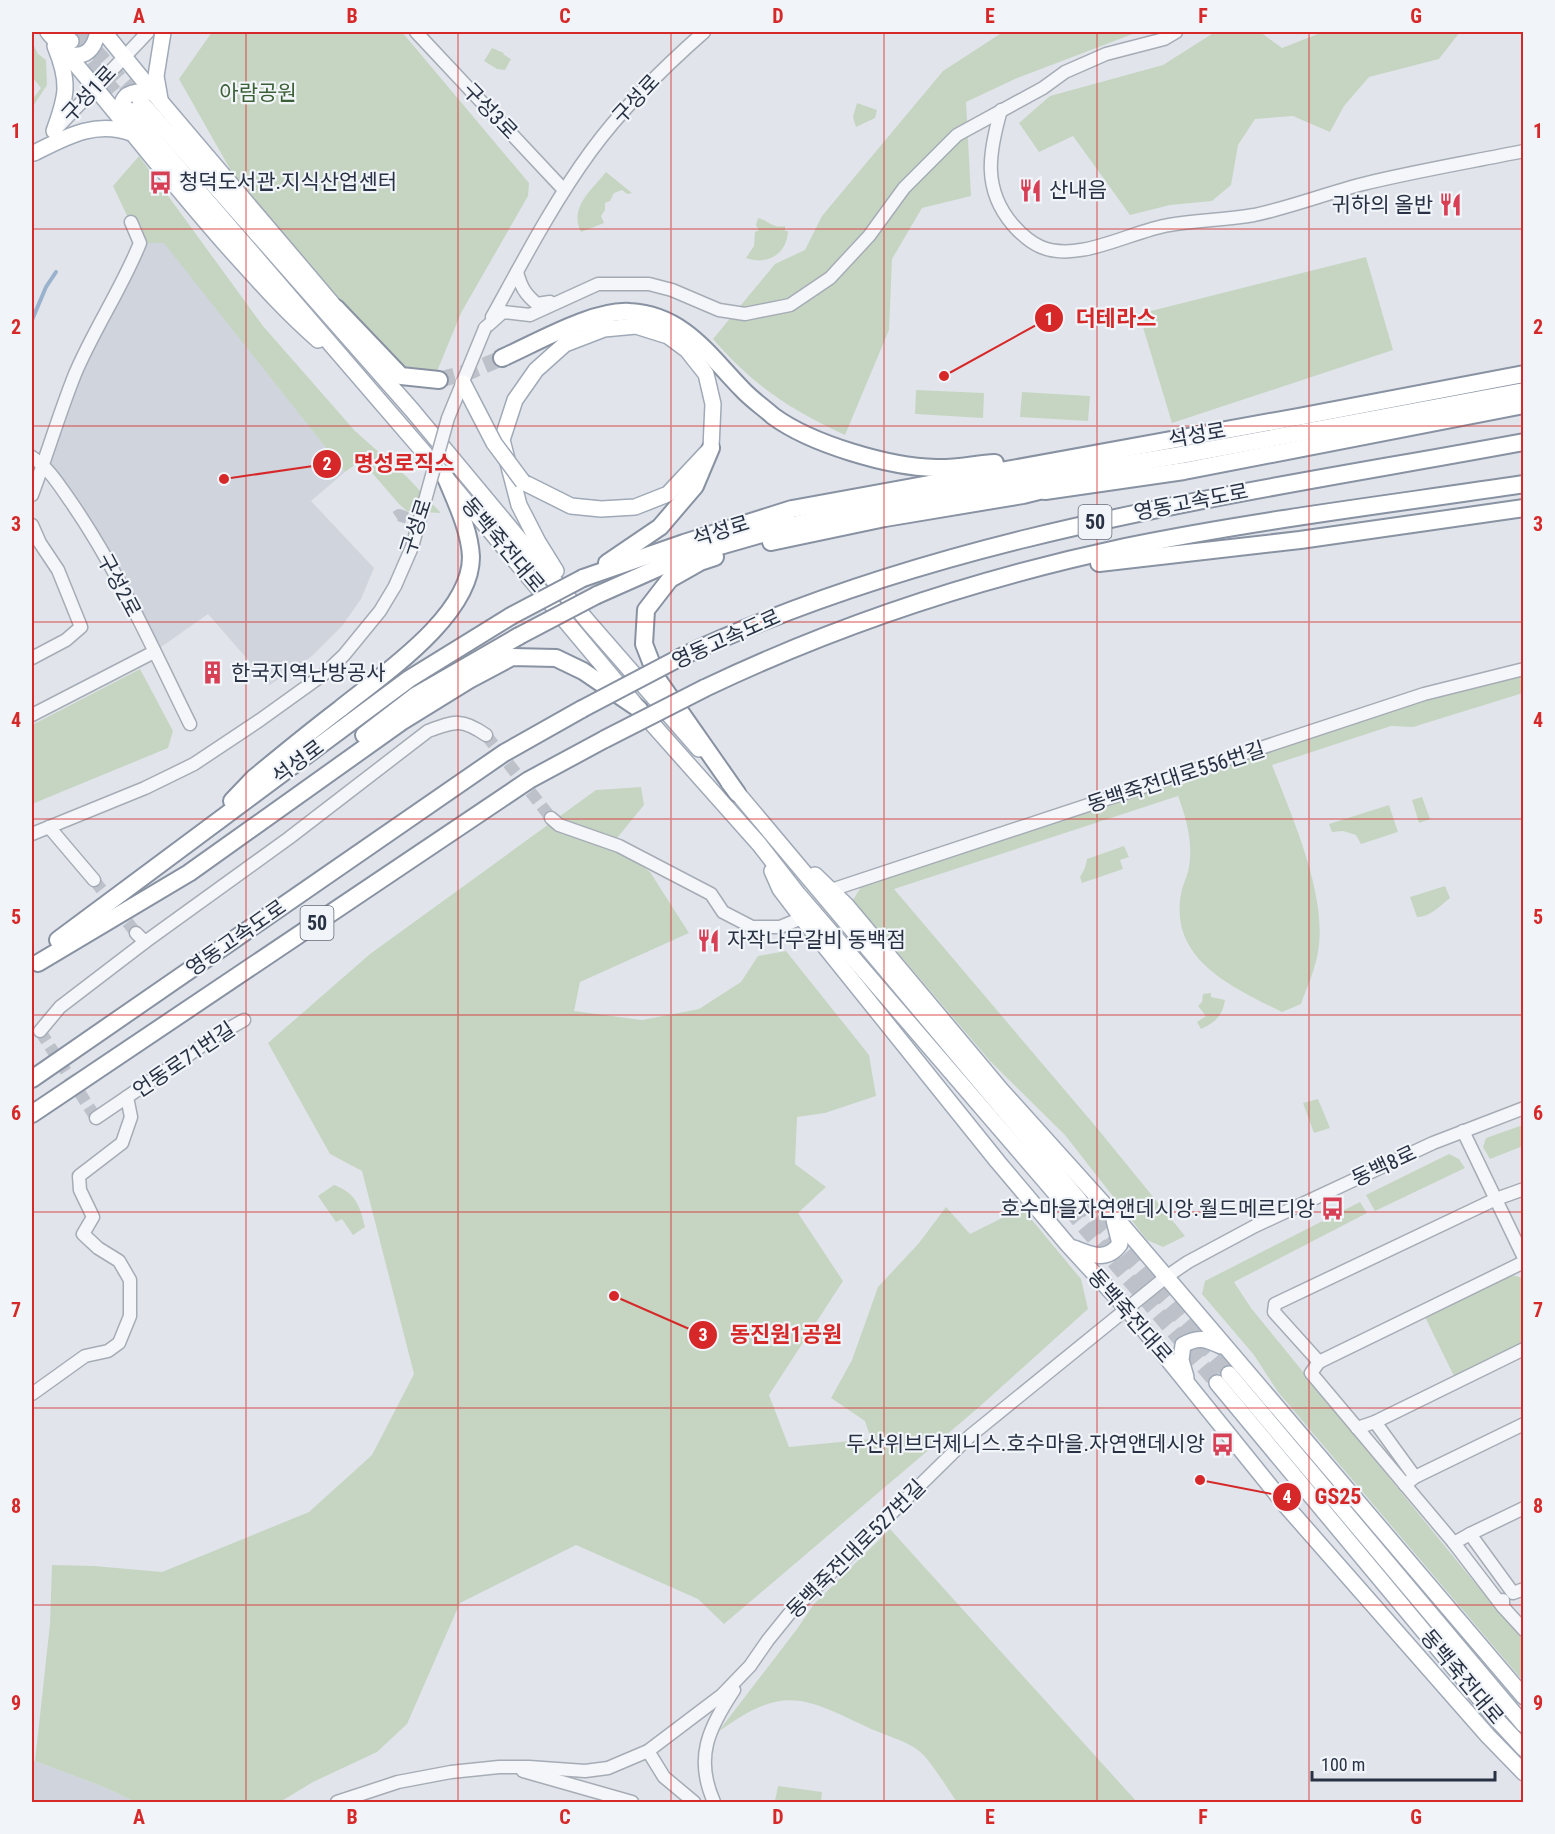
<svg xmlns="http://www.w3.org/2000/svg" width="1555" height="1834" font-family="'Roboto Condensed','Noto Sans KR',sans-serif">
<style>
.built{fill:#cfd4dd}
.green{fill:#c6d5c2}
.lines{fill:none;stroke-linecap:round;stroke-linejoin:round}
.stream{stroke:#9ab2cd;stroke-width:4}
.minor-tunnel{stroke:#bcc1ca;stroke-width:12;stroke-dasharray:12 6;stroke-linecap:butt}
.major-tunnel{stroke:#bcc1ca;stroke-width:15;stroke-dasharray:15 8;stroke-linecap:butt}
.highway-tunnel{stroke:#bcc1ca;stroke-width:16;stroke-dasharray:16 8;stroke-linecap:butt}
.minor-casing{stroke:#a6acb6;stroke-width:15}
.major-casing{stroke:#a0a9b7;stroke-width:18}
.highway-casing{stroke:#8892a2;stroke-width:20}
.minor{stroke:#f4f6f9;stroke-width:12}
.major{stroke:#fff;stroke-width:15}
.highway{stroke:#fff;stroke-width:16}
.minor-bridge-casing{stroke:#a6acb6;stroke-width:15;stroke-linecap:butt}
.major-bridge-casing{stroke:#a0a9b7;stroke-width:18;stroke-linecap:butt}
.highway-bridge-casing{stroke:#8892a2;stroke-width:20;stroke-linecap:butt}
.minor-bridge{stroke:#f4f6f9;stroke-width:12}
.major-bridge{stroke:#fff;stroke-width:15}
.highway-bridge{stroke:#fff;stroke-width:16}
.grid{fill:none;stroke:#d62828;stroke-width:1.5;stroke-opacity:0.55}
.labels{text-anchor:middle;stroke-width:4.5;stroke-linejoin:round;paint-order:stroke}
.shield{fill:#f1f4f8;stroke:#646c7a;stroke-width:1.5}
.shield-label{font-size:20px;font-weight:bold;fill:#283244}
.park-label{font-size:21px;fill:#3c6035;stroke:#f1f4f8}
.street-label{font-size:21px;fill:#283244;stroke:#f1f4f8}
.poi-label{font-size:21px;fill:#283244;stroke:#f1f4f8;text-anchor:start}
.leader{fill:none;stroke:#d62828;stroke-width:2}
.callout-dot{fill:#d62828;stroke:#f1f4f8;stroke-width:2}
.mark-label{font-size:18px;text-anchor:middle;font-weight:bold;fill:#fff}
.callout-label{font-size:22px;text-anchor:middle;font-weight:bold;fill:#d62828;stroke:#f1f4f8;stroke-width:4.5;stroke-linejoin:round;paint-order:stroke}
.neatline{fill:none;stroke:#d62828;stroke-width:2}
.grid-label{font-size:20px;text-anchor:middle;font-weight:bold;fill:#d62828}
</style>
<rect width="100%" height="100%" fill="#e1e5eb"/>
<g class="built">
<polygon points="164,242 345,472 311,501 374,568 361,599 342,626 312,656 270,685 208,614 154,652 145,633 44,465 75,375 140,243"/>
<polygon points="32,1761 35,1761 104,1787 135,1802 32,1802"/>
</g>
<g class="green">
<polygon points="212,32 402,32 529,183 528,196 461,313 431,386 411,381 247,199 179,79"/>
<path d="M1003,32H1138L1015,79L966,102L971,196L922,208L892,259L889,330L845,435C789,409 754,386 713,339L775,264L805,250L822,216L943,71Z"/>
<polygon points="1215,32 1260,32 1282,48 1323,32 1460,32 1439,59 1369,77 1344,106 1330,132 1293,116 1255,119 1238,145 1231,185 1212,201 1170,205 1130,215 1073,136 1039,152 1019,123 1050,96 1163,65"/>
<polygon points="32,42 38,54 46,60 47,85 32,108 32,100 41,88 32,77"/>
<polygon points="492,48 504,53 503,54 511,59 505,70 497,69 484,61"/>
<polygon points="857,103 877,110 875,118 856,127 853,117"/>
<polygon points="139,156 263,326 355,431 407,477 441,513 407,511 399,504 361,460 345,472 164,243 140,243 113,186"/>
<path d="M606,172L632,193L627,194L622,190L614,193L610,201L605,203V210L601,216L604,223L581,232C569,207 591,191 606,172Z"/>
<path d="M758,218C768,220 773,229 785,226V231H788C787,254 767,266 746,258L754,246L755,232L759,230L756,225Z"/>
<polygon points="1366,257 1393,350 1172,423 1139,314"/>
<polygon points="916,390 984,393 983,418 915,414"/>
<polygon points="1022,392 1090,396 1088,421 1020,417"/>
<polygon points="140,669 173,731 168,748 32,804 32,725"/>
<path d="M1523,675V693L1413,727L1391,726L1272,765C1292,817 1328,896 1318,952C1315,970 1307,987 1301,1004L1282,1012C1232,987 1166,959 1182,889C1184,883 1186,878 1188,872C1194,846 1187,820 1178,796L894,889L1097,1128L1185,1236L1163,1247L1147,1240L1065,1135L990,1061L853,900L861,887L1411,703Z"/>
<polygon points="641,787 644,805 613,843 650,872 689,933 580,982 574,1011 642,1020 699,1009 741,982 758,956 786,951 869,1055 876,1096 825,1113 797,1117 795,1164 826,1187 798,1213 843,1281 769,1395 789,1447 871,1439 865,1421 831,1398 852,1360 878,1287 919,1243 946,1207 970,1234 1022,1208 1081,1279 1088,1309 978,1408 724,1624 698,1599 576,1545 460,1603 407,1724 377,1752 313,1782 280,1802 135,1802 104,1787 35,1761 50,1624 52,1565 94,1566 162,1572 309,1512 372,1455 414,1374 362,1171 330,1154 268,1043 370,954 596,790"/>
<polygon points="1422,797 1430,819 1419,823 1412,800"/>
<polygon points="1389,805 1398,832 1361,844 1356,835 1343,831 1332,832 1329,824"/>
<polygon points="1124,846 1129,857 1120,860 1123,869 1082,883 1080,877 1085,868 1087,859"/>
<path d="M1445,886L1450,898C1440,906 1430,917 1417,917L1410,897Z"/>
<path d="M1211,993V997L1225,1000C1223,1015 1215,1023 1201,1029L1197,1022L1206,1016L1198,1006L1202,1002L1203,994Z"/>
<polygon points="1318,1099 1330,1128 1314,1133 1303,1103"/>
<polygon points="1523,1125 1523,1146 1490,1159 1483,1147 1486,1138"/>
<polygon points="1449,1154 1459,1159 1465,1168 1375,1211 1366,1195"/>
<path d="M334,1185C356,1193 360,1206 365,1227L353,1235L342,1219L336,1222L318,1196Z"/>
<polygon points="1360,1202 1367,1213 1234,1282 1251,1308 1470,1577 1523,1639 1523,1681 1278,1392 1254,1355 1202,1294 1205,1281"/>
<polygon points="1512,1275 1523,1278 1523,1342 1454,1376 1425,1317"/>
<path d="M890,1529L1137,1802H957C949,1791 929,1758 919,1751C909,1742 882,1734 869,1728C801,1696 783,1685 718,1732L797,1629L814,1604Z"/>
<polygon points="778,1786 822,1792 821,1802 778,1802 775,1801"/>
</g>
<g class="lines">
<g class="stream">
<polyline points="231,32 232,32"/>
<polyline points="32,320 46,287 56,272"/>
</g>
<g class="minor-tunnel">
<polyline points="396,517 399,515 425,524"/>
<polyline points="486,735 551,818"/>
<polyline points="94,880 136,933"/>
<polyline points="40,1031 96,1118"/>
</g>
<g class="major-tunnel">
<polyline points="79,32 140,101"/>
<polyline points="75,45 129,109"/>
<polyline points="1080,1201 1229,1374"/>
<polyline points="1069,1209 1217,1383"/>
</g>
<polyline class="highway-tunnel" points="439,380 471,371 502,358"/>
<defs>
<g id="minor">
<polyline points="416,32 564,190"/>
<path d="M1001,110C989,152 982,189 1013,225C1021,234 1031,243 1041,247C1079,263 1131,231 1169,225C1197,220 1226,220 1254,215C1292,207 1327,193 1363,184C1416,171 1470,162 1524,151"/>
<polyline points="56,129 148,32"/>
<path d="M517,272C521,287 525,294 537,304L550,302"/>
<path d="M492,317C523,261 553,203 591,151C624,106 663,68 704,32"/>
<polyline points="485,328 503,312 530,315 598,284 649,284 672,290 719,310 745,314 790,305 830,278 869,236 904,188 957,135 1043,88 1065,72 1106,54 1164,39 1176,32"/>
<path d="M32,457C49,468 59,485 71,502C118,570 153,649 190,724"/>
<path d="M32,495C47,455 59,414 75,374C94,329 122,288 140,243L131,222"/>
<polyline points="32,525 40,543 58,570 81,627 66,640 32,658"/>
<polyline points="32,715 154,652"/>
<polyline points="551,818 559,825 619,846 711,894 723,912 752,927 780,927 802,918"/>
<polyline points="49,827 94,880"/>
<polyline points="32,834 145,788 194,764 260,720 324,674 344,655 380,611 395,586"/>
<polyline points="831,890 1424,694 1524,669"/>
<polyline points="136,933 145,942"/>
<path d="M40,1031L60,1007L145,942L289,838L428,731C455,721 462,718 486,735"/>
<polyline points="96,1118 127,1097"/>
<polyline points="1463,1131 1524,1258"/>
<polyline points="1319,1362 1274,1312 1275,1304 1496,1199 1524,1189"/>
<polyline points="32,1394 85,1356 108,1351 119,1343 130,1316 130,1280 119,1261 98,1248 83,1234 93,1217 80,1190 79,1176 122,1143 131,1117 127,1097 216,1036 244,1020"/>
<polyline points="1375,1422 1415,1477"/>
<polyline points="1357,1428 1375,1422 1524,1349"/>
<polyline points="1405,1485 1415,1477 1524,1424"/>
<polyline points="1524,1508 1470,1534 1513,1593 1524,1589"/>
<polyline points="1470,1534 1454,1543 1311,1373 1319,1362 1524,1262"/>
<polyline points="1454,1543 1503,1607"/>
<polyline points="1503,1600 1503,1607 1524,1630"/>
<polyline points="648,1751 664,1777 694,1802"/>
<polyline points="523,1771 632,1802"/>
<polyline points="337,1802 398,1782 451,1772 499,1767 529,1767 585,1771 608,1768 648,1751 722,1695 750,1666 768,1640 789,1614 970,1436 1166,1277 1188,1262 1255,1226 1433,1143 1524,1108"/>
<path d="M714,1802C694,1757 709,1728 734,1690"/>
</g>
<g id="major">
<path d="M48,32C112,105 170,183 235,255C262,285 288,314 318,340"/>
<polyline points="62,32 71,41"/>
<polyline points="104,32 161,102 336,308 343,318"/>
<path d="M67,54C86,59 94,49 98,32"/>
<polyline points="160,99 156,76 163,32"/>
<polyline points="140,101 412,410 590,624 699,749"/>
<polyline points="129,110 446,478 639,709 759,844 798,894 1069,1209"/>
<path d="M121,120C119,98 126,90 148,92"/>
<path d="M54,131C67,96 70,82 55,46"/>
<path d="M34,153C66,137 95,120 131,133"/>
<polyline points="523,482 571,506 601,509 635,507 668,494 711,448 713,404 706,374 687,350 668,336 636,326 604,329 565,344 536,370 515,400 502,440 519,505 538,542 556,571"/>
<polyline points="729,783 1080,1201"/>
<polyline points="772,871 780,889 802,918 998,1162 1068,1245 1128,1310 1287,1507 1488,1736 1524,1773"/>
<polyline points="815,875 847,906 1002,1091 1111,1212 1524,1697"/>
<path d="M1074,1248C1091,1255 1107,1262 1120,1244L1114,1220"/>
<polyline points="1229,1374 1524,1725"/>
<path d="M1186,1377L1181,1360L1183,1345C1198,1336 1206,1339 1221,1346"/>
<polyline points="1217,1383 1500,1723 1524,1749"/>
</g>
<g id="highway">
<polyline points="336,308 401,376 439,380"/>
<path d="M502,358C536,343 594,309 630,312C683,315 708,354 742,389C751,399 763,407 773,416C811,444 889,467 936,468C955,469 976,464 995,463"/>
<polyline points="1045,491 1184,471 1524,405"/>
<polyline points="771,542 885,518 1023,495 1055,487"/>
<polyline points="715,557 700,562 670,579 646,610 644,644 658,680 737,793"/>
<polyline points="607,563 660,527 695,486 711,448"/>
<polyline points="1099,563 1300,540 1524,508"/>
<polyline points="583,578 684,543 792,509 1298,417 1524,374"/>
<polyline points="597,595 685,556 793,525 902,501 1181,455 1524,391"/>
<path d="M681,657C946,532 1238,495 1524,442"/>
<path d="M705,688C839,624 980,578 1125,547C1257,520 1391,504 1524,484"/>
<polyline points="364,735 415,696 519,636"/>
<path d="M232,801L254,778C283,754 311,731 340,709C382,675 471,616 471,557C470,531 456,502 446,478"/>
<polyline points="58,940 409,679 511,616"/>
<polyline points="38,963 189,873 401,722 469,680 512,657 556,658 583,671 639,709"/>
<polyline points="32,1079 504,753 582,709"/>
<polyline points="32,1114 529,780 605,739"/>
</g>
</defs>
<use href="#minor" class="minor-casing"/>
<use href="#major" class="major-casing"/>
<use href="#highway" class="highway-casing"/>
<use href="#minor" class="minor"/>
<use href="#major" class="major"/>
<use href="#highway" class="highway"/>
<defs>
<polyline id="minor-bridge" points="395,586 412,547 448,418 485,328"/>
<polyline id="major-bridge" points="463,383 494,443 523,482"/>
<g id="highway-bridge">
<polyline points="511,616 583,578"/>
<polyline points="519,636 597,595"/>
<polyline points="582,709 681,657"/>
<polyline points="605,739 705,688"/>
</g>
</defs>
<use href="#minor-bridge" class="minor-bridge-casing"/>
<use href="#major-bridge" class="major-bridge-casing"/>
<use href="#highway-bridge" class="highway-bridge-casing"/>
<use href="#minor-bridge" class="minor-bridge"/>
<use href="#major-bridge" class="major-bridge"/>
<use href="#highway-bridge" class="highway-bridge"/>
</g>
<path class="grid" d="M246,32V1802M458,32V1802M671,32V1802M884,32V1802M1097,32V1802M1309,32V1802M32,229H1524M32,426H1524M32,622H1524M32,819H1524M32,1015H1524M32,1212H1524M32,1408H1524M32,1605H1524"/>
<defs>
<symbol id="bus-bare" viewBox="-9 -9 18 18"><path d="M-5-6H5V4H4V6H2V4H-2V6H-4V4H-5ZM-3.5-4V0h7V-4ZM-3.5 1.2v1.5H-2V1.2ZM2 1.2v1.5H3.5V1.2Z" fill="#d73f55" stroke="#f1f4f8" stroke-width="2.5" paint-order="stroke"/></symbol>
<symbol id="restaurant-bare" viewBox="-9 -9 18 18"><path d="M-5-6h1v4h1v-4h1v4h1v-4h1v5L-1.5 .5V6h-2V.5L-5-1ZM5-6V6H3V1.5H1.5Q1.5-4 5-6Z" fill="#d73f55" stroke="#f1f4f8" stroke-width="2.5" paint-order="stroke"/></symbol>
<symbol id="building-bare" viewBox="-9 -9 18 18"><path d="M-4-6H4V6H1V3H-1V6H-4ZM-2.5-4.3h1.7v1.8h-1.7ZM.8-4.3h1.7v1.8H.8ZM-2.5-1h1.7V.8h-1.7ZM.8-1h1.7V.8H.8Z" fill="#d73f55" stroke="#f1f4f8" stroke-width="2.5" paint-order="stroke"/></symbol>
</defs>
<g fill-rule="evenodd">
<use href="#bus-bare" x="144" y="166" width="33" height="33"/>
<use href="#restaurant-bare" x="1014" y="174" width="33" height="33"/>
<use href="#restaurant-bare" x="1434" y="188" width="33" height="33"/>
<use href="#building-bare" x="196" y="656" width="33" height="33"/>
<use href="#restaurant-bare" x="692" y="924" width="33" height="33"/>
<use href="#bus-bare" x="1316" y="1192" width="33" height="33"/>
<use href="#bus-bare" x="1206" y="1428" width="33" height="33"/>
</g>
<g class="labels">
<g class="shield">
<rect x="1078.5" y="505" width="33" height="34" rx="4.5"/>
<rect x="300.5" y="906" width="33" height="34" rx="4.5"/>
</g>
<g class="shield-label">
<text x="1095" y="529">50</text>
<text x="317" y="930">50</text>
</g>
<g class="park-label">
<text x="258" y="100">아람공원</text>
</g>
<g class="street-label">
<text transform="translate(89 94) rotate(-47)" y="7">구성1로</text>
<text transform="translate(636 99) rotate(-47)" y="7">구성로</text>
<text transform="translate(490 111) rotate(46)" y="7">구성3로</text>
<text transform="translate(1197 435) rotate(-10)" y="7">석성로</text>
<text transform="translate(1191 502) rotate(-11)" y="7">영동고속도로</text>
<text transform="translate(416 527) rotate(-72)" y="7">구성로</text>
<text transform="translate(721 531) rotate(-17)" y="7">석성로</text>
<text transform="translate(503 545) rotate(50)" y="7">동백죽전대로</text>
<text transform="translate(119 585) rotate(62)" y="7">구성2로</text>
<text transform="translate(726 639) rotate(-24)" y="7">영동고속도로</text>
<text transform="translate(298 762) rotate(-37)" y="7">석성로</text>
<text transform="translate(1176 777) rotate(-18)" y="7">동백죽전대로556번길</text>
<text transform="translate(236 938) rotate(-35)" y="7">영동고속도로</text>
<text transform="translate(184 1060) rotate(-34)" y="7">언동로71번길</text>
<text transform="translate(1384 1166) rotate(-25)" y="7">동백8로</text>
<text transform="translate(1130 1316) rotate(49)" y="7">동백죽전대로</text>
<text transform="translate(856 1549) rotate(-45)" y="7">동백죽전대로527번길</text>
<text transform="translate(1462 1677) rotate(50)" y="7">동백죽전대로</text>
</g>
<g class="poi-label">
<text x="179" y="189">청덕도서관.지식산업센터</text>
<text x="1049" y="197">산내음</text>
<text x="1433" y="212" text-anchor="end">귀하의 올반</text>
<text x="231" y="680">한국지역난방공사</text>
<text x="727" y="947">자작나무갈비 동백점</text>
<text x="1315" y="1216" text-anchor="end">호수마을자연앤데시앙.월드메르디앙</text>
<text x="1205" y="1451" text-anchor="end">두산위브더제니스.호수마을.자연앤데시앙</text>
</g>
</g>
<path class="leader" d="M944 376L1049 318M224 479L327 464M614 1296L703 1335M1200 1480L1287 1497"/>
<g class="callout-dot">
<circle cx="944" cy="376" r="6"/>
<circle cx="224" cy="479" r="6"/>
<circle cx="614" cy="1296" r="6"/>
<circle cx="1200" cy="1480" r="6"/>
<circle cx="1049" cy="318" r="15"/>
<circle cx="327" cy="464" r="15"/>
<circle cx="703" cy="1335" r="15"/>
<circle cx="1287" cy="1497" r="15"/>
</g>
<g class="mark-label">
<text x="1049" y="325">1</text>
<text x="327" y="470">2</text>
<text x="703" y="1341">3</text>
<text x="1287" y="1503">4</text>
</g>
<g class="callout-label">
<text x="1116" y="326">더테라스</text>
<text x="404" y="471">명성로직스</text>
<text x="786" y="1342">동진원1공원</text>
<text x="1338" y="1504">GS25</text>
</g>
<rect width="1555" height="1834" fill="none" stroke="#f1f4f8" stroke-width="66"/>
<path d="M1312 1771v9h183v-9" fill="none" stroke="#283244" stroke-width="3"/>
<text x="1321" y="1771" font-size="18" fill="#283244" stroke="#f1f4f8" stroke-width="4.5" paint-order="stroke">100 m</text>
<rect x="33" y="33" width="1489" height="1768" class="neatline"/>
<g class="grid-label">
<text x="139" y="23">A</text>
<text x="352" y="23">B</text>
<text x="565" y="23">C</text>
<text x="778" y="23">D</text>
<text x="990" y="23">E</text>
<text x="1203" y="23">F</text>
<text x="1416" y="23">G</text>
<text x="16" y="138">1</text>
<text x="1538" y="138">1</text>
<text x="16" y="334">2</text>
<text x="1538" y="334">2</text>
<text x="16" y="531">3</text>
<text x="1538" y="531">3</text>
<text x="16" y="727">4</text>
<text x="1538" y="727">4</text>
<text x="16" y="924">5</text>
<text x="1538" y="924">5</text>
<text x="16" y="1120">6</text>
<text x="1538" y="1120">6</text>
<text x="16" y="1317">7</text>
<text x="1538" y="1317">7</text>
<text x="16" y="1513">8</text>
<text x="1538" y="1513">8</text>
<text x="16" y="1710">9</text>
<text x="1538" y="1710">9</text>
<text x="139" y="1824">A</text>
<text x="352" y="1824">B</text>
<text x="565" y="1824">C</text>
<text x="778" y="1824">D</text>
<text x="990" y="1824">E</text>
<text x="1203" y="1824">F</text>
<text x="1416" y="1824">G</text>
</g>
</svg>
